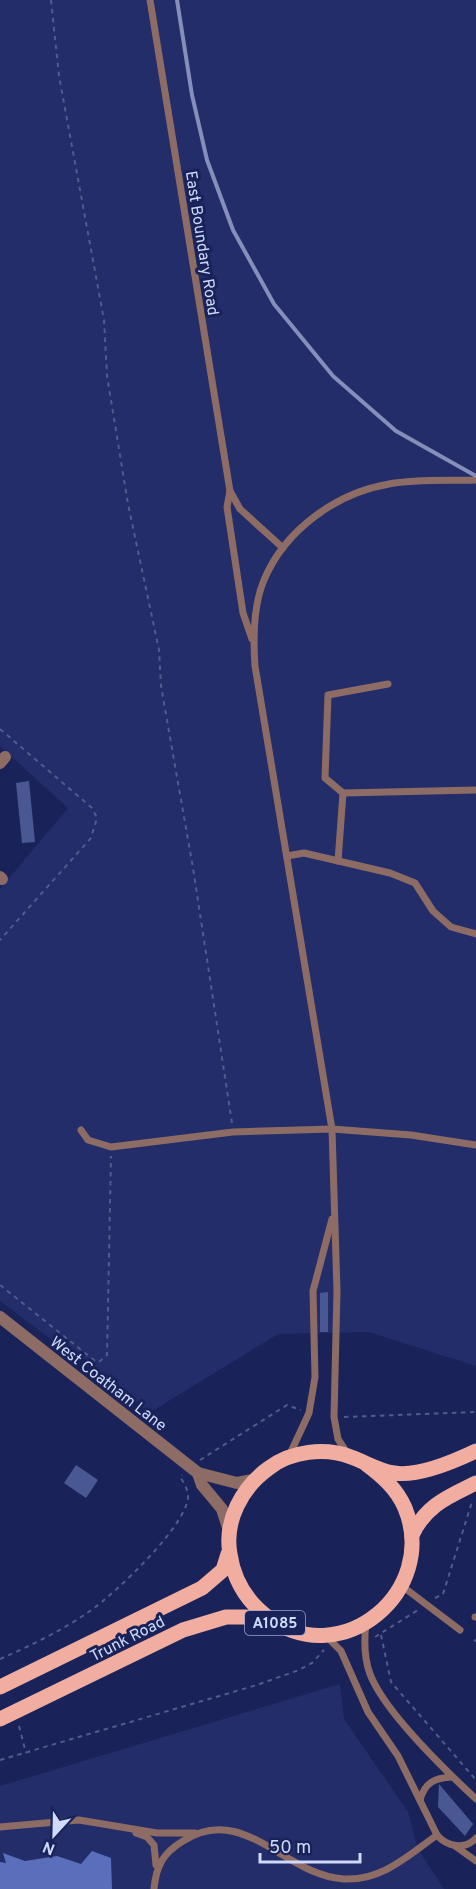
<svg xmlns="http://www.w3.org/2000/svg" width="476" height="1889" font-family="Overpass,sans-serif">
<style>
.built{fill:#222d69}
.water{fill:#5b6ebc}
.building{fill:#495893}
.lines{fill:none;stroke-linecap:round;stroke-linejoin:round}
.path{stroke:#525b8b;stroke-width:2;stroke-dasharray:4.5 4.5;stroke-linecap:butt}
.service{stroke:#8d6c65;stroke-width:7}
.minor{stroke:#8d6c65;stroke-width:12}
.primary{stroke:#f1ad9f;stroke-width:15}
.rail{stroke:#858fb9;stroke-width:4}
.labels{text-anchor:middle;stroke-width:6;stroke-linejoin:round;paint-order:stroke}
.shield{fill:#1a2359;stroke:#99a3cb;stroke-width:1.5}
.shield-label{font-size:15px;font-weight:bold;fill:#cfdafc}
.street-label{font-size:16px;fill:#cfdafc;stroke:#1a2359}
</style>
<rect width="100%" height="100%" fill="#1a2359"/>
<g class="built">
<polygon points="0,0 476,0 476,1366 369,1332 278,1334 149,1413 0,1301 0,889 68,808 0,746"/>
<polygon points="340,1684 344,1719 408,1812 418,1849 444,1889 0,1889 0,1786"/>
</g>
<polygon class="water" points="92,1851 111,1858 112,1889 0,1889 0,1862 6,1863 3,1853 25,1861 57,1856 81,1864"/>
<g class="building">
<polygon points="29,781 35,842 22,843 16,783"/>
<polygon points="328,1292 328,1332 320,1332 320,1293"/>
<polygon points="76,1465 98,1480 86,1498 64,1483"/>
<polygon points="439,1784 473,1824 465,1836 438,1807"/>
</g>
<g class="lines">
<g class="path">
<polyline points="51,0 59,76 104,320 107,376 128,504 159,650 161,686 193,868 232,1123"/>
<polyline points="0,729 92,808 97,818 91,838 0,940"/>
<polyline points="0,1285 95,1361 99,1362 107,1355 111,1156"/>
<polyline points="344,1417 476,1412"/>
<polyline points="200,1460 287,1405 301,1410"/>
<polyline points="435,1598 443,1594 472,1502"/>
<polyline points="381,1635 391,1682 476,1780"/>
<polyline points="375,1637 418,1610"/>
<polyline points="474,1640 476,1641"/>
<path d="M0,1659C30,1646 63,1630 90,1611C113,1595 191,1523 188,1494C187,1488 183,1481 180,1477L182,1475"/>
<polyline points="19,1726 26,1753"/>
<polyline points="0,1760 257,1685 299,1670 312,1663 324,1650"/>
</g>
<g class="service">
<polyline points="150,0 230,491 227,507 243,613 252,639"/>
<polyline points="230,491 240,509 283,548"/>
<polyline points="343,793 325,778 328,695 388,684"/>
<polyline points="287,856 304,853 390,873 415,883 433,911 451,927 476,934"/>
<polyline points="338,861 343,793 476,790"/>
<polyline points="81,1130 88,1140 111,1147 233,1132 332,1129 411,1135 476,1145"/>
<path d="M347,1453L338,1439L334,1417L337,1291L332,1129L255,666C253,638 253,606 264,580C285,530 336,493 389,484C417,479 448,481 476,480"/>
<polyline points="289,1456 309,1413 315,1377 313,1291 332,1219"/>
<polyline points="402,1586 460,1630"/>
<polyline points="475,1617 476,1617"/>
<path d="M366,1623C364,1640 364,1658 370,1674C384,1711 446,1771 476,1799"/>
<path d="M327,1637L341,1651L368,1712L398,1756L437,1835C447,1847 465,1850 476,1838"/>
<path d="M420,1800C425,1782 435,1778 452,1777"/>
<polyline points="0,1827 79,1820 157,1833 195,1833"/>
<polyline points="136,1833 147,1837 154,1845 156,1865"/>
<polyline points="455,1846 476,1861"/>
<path d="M154,1889C156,1866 163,1853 183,1841C244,1802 285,1876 344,1879C381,1881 408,1856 437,1835"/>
</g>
<g class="minor">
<polyline points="0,763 5,757"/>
<polyline points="0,877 2,879"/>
<polyline points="0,1317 198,1473 237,1483 253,1480"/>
<polyline points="198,1473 202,1485 222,1509 229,1531"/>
</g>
<g class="primary">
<path d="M366,1464C382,1476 397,1489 405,1508C439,1591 342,1672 269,1618C247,1602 234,1581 230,1554C224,1521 242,1487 269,1468C291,1451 325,1447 351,1457C365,1462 379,1471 394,1473C418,1477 455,1461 476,1451"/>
<path d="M412,1535C426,1505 448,1497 476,1483"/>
<polyline points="0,1687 202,1588 223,1570 228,1554"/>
<polyline points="0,1719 183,1630 226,1617 246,1617 270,1622"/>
</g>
<polyline class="rail" points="177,0 192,95 207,160 233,230 274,304 333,376 396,431 476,476"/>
</g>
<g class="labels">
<rect class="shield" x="245" y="1611" width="60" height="24" rx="4.5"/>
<g class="shield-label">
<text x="275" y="1628">A1085</text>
</g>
<g class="street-label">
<text transform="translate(203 243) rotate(81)" y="6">East Boundary Road</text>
<text transform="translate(109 1383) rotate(38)" y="6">West Coatham Lane</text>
<text transform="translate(127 1638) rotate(-27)" y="6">Trunk Road</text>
</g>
</g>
<g transform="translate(54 1835) rotate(202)" stroke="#1a2359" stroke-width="4.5" paint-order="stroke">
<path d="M0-4.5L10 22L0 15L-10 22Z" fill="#cfdafc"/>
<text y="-9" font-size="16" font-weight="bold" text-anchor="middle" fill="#cfdafc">N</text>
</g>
<path d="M260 1853v9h100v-9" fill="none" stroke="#cfdafc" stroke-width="3"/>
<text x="269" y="1853" font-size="18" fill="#cfdafc" stroke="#1a2359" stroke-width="4.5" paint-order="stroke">50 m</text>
</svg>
